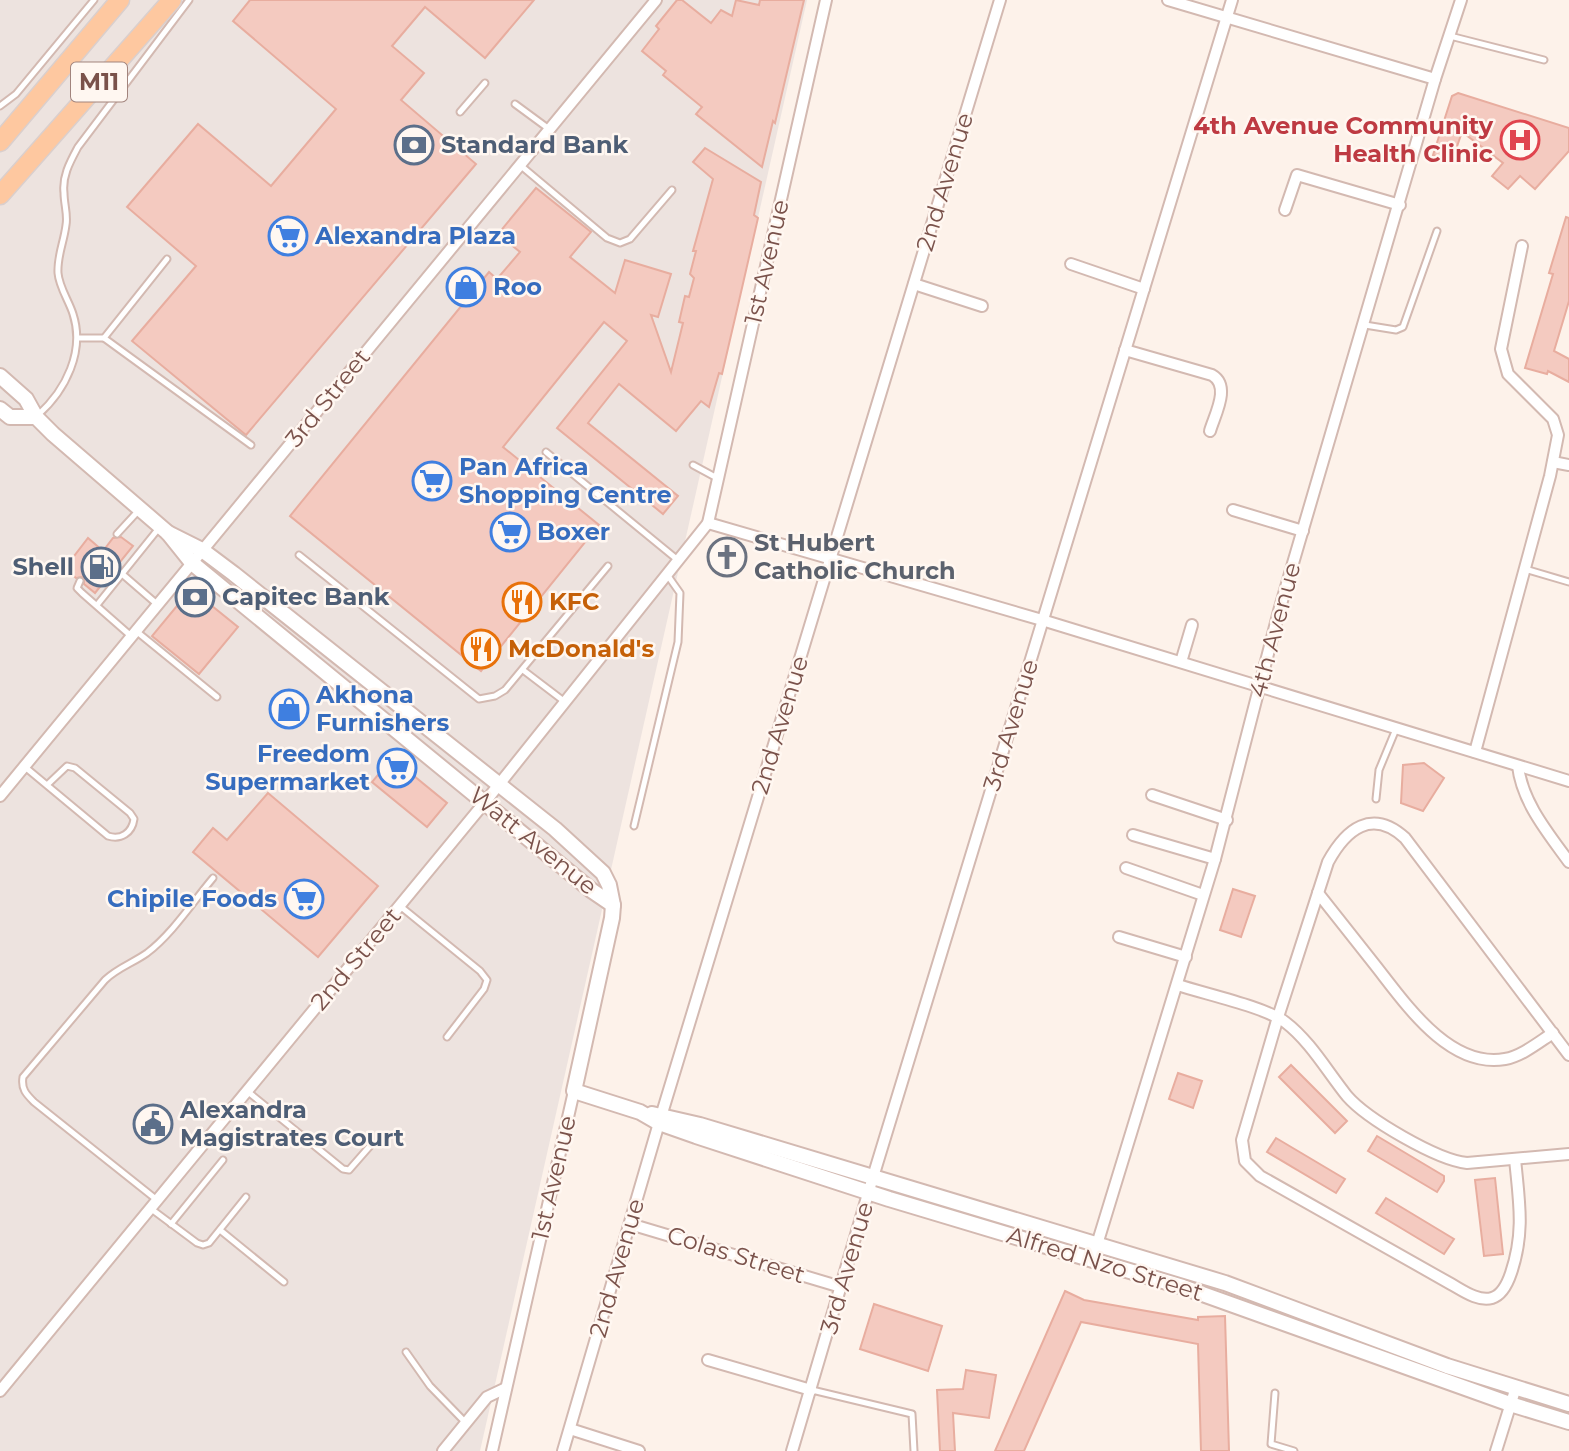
<svg xmlns="http://www.w3.org/2000/svg" width="1569" height="1451" font-family="Montserrat,sans-serif">
<style>
.industrial{fill:#ede3df}
.building{fill:#f4cac0;stroke:#e8ad9f;stroke-width:2}
.lines{fill:none;stroke-linecap:round;stroke-linejoin:round}
.service-casing{stroke:#d3b9b1;stroke-width:9}
.minor-casing{stroke:#d3b9b1;stroke-width:14}
.tertiary-casing{stroke:#d3b9b1;stroke-width:18}
.primary-casing{stroke:#dacfcd;stroke-width:21}
.service{stroke:#fff;stroke-width:5}
.minor{stroke:#fff;stroke-width:10}
.tertiary{stroke:#fff;stroke-width:14}
.primary{stroke:#fec8a0;stroke-width:18}
.labels{text-anchor:middle;stroke-width:5;stroke-linejoin:round;paint-order:stroke}
.shield{fill:#fff7f1;stroke:#a2847d;stroke-width:2}
.shield-label{font-size:23px;font-weight:bold;fill:#7a524b}
.health-label{font-size:24px;font-weight:bold;fill:#be3a42;stroke:#fff7f1;text-anchor:end}
.service-label{font-size:24px;font-weight:bold;fill:#4e5e75;stroke:#fff7f1;text-anchor:start}
.street-label{font-size:24px;fill:#7a524b;stroke:#fff7f1}
.shop-label{font-size:24px;font-weight:bold;fill:#366cbe;stroke:#fff7f1;text-anchor:start}
.worship-label{font-size:24px;font-weight:bold;fill:#5b616d;stroke:#fff7f1;text-anchor:start}
.food-label{font-size:24px;font-weight:bold;fill:#c56008;stroke:#fff7f1;text-anchor:start}
</style>
<rect width="100%" height="100%" fill="#fdf2ea"/>
<polygon class="industrial" points="0,0 807,0 480,1451 0,1451"/>
<g class="building">
<polygon points="250,0 534,0 485,58 425,7 392,46 424,73 401,100 476,164 246,435 132,341 196,266 127,207 198,124 271,186 336,109 233,21"/>
<polygon points="677,0 682,0 711,23 721,10 732,16 736,0 759,5 760,0 804,0 775,123 773,121 762,167 696,114 702,107 663,75 666,71 642,51 659,29 656,26"/>
<polygon points="1458,93 1569,128 1569,151 1535,189 1520,176 1508,189 1492,176 1503,163 1462,132 1452,161 1433,155 1452,96"/>
<polygon points="705,148 761,182 754,215 758,218 739,301 722,374 719,373 709,407 701,401 676,431 619,384 588,423 678,496 663,514 557,428 627,341 604,322 503,447 599,525 481,671 290,516 489,272 497,279 520,252 498,234 536,188 591,232 570,257 615,293 625,260 671,274 658,317 651,315 671,372 683,323 679,322 685,296 689,297 694,278 690,274 696,251 693,251 713,179 693,162"/>
<polygon points="1566,217 1569,218 1569,301 1554,351 1569,359 1569,382 1548,371 1547,374 1525,368 1553,274 1549,273"/>
<polygon points="121,537 133,546 95,593 84,584 84,577 76,578 65,568 88,538 103,551 113,538"/>
<polygon points="191,589 238,627 199,674 152,636"/>
<polygon points="392,758 447,803 427,827 372,782"/>
<polygon points="1424,763 1444,778 1423,811 1401,803 1403,765"/>
<polygon points="268,793 378,886 318,957 193,852 213,828 227,840"/>
<polygon points="1233,889 1255,896 1241,937 1220,930"/>
<polygon points="1291,1065 1347,1121 1335,1133 1279,1077"/>
<polygon points="1178,1073 1202,1081 1193,1108 1169,1099"/>
<polygon points="1377,1136 1444,1176 1444,1181 1437,1192 1368,1151"/>
<polygon points="1276,1138 1345,1179 1336,1193 1267,1152"/>
<polygon points="1495,1178 1503,1254 1484,1256 1475,1180"/>
<polygon points="1386,1198 1454,1239 1444,1254 1376,1213"/>
<polygon points="1065,1291 1084,1300 1198,1320 1198,1317 1225,1316 1229,1451 1201,1451 1198,1344 1081,1322 1024,1451 995,1451"/>
<polygon points="874,1304 942,1326 928,1371 860,1349"/>
<polygon points="966,1370 996,1375 989,1418 953,1413 955,1451 940,1451 937,1390 963,1389"/>
</g>
<g class="lines">
<defs>
<g id="service">
<polyline points="1450,36 1544,60"/>
<polyline points="515,104 549,129"/>
<polyline points="0,106 16,94 94,0"/>
<polyline points="460,112 485,83"/>
<polyline points="520,165 607,238 620,243 630,239 672,190"/>
<polyline points="1365,325 1396,330 1403,327 1437,231"/>
<polyline points="79,338 104,338 167,259"/>
<polyline points="104,338 251,445"/>
<path d="M38,415C66,390 85,351 73,314C69,301 59,287 58,273C57,256 64,242 66,225C68,215 64,204 64,193C62,176 70,162 78,147L189,0"/>
<polyline points="546,452 679,561"/>
<polyline points="693,465 717,478"/>
<polyline points="117,534 140,509"/>
<polyline points="299,555 479,699 495,696 505,690 608,566"/>
<polyline points="1525,569 1569,582"/>
<polyline points="121,573 158,605"/>
<polyline points="80,581 77,588 82,593 131,636"/>
<polyline points="97,605 159,528"/>
<polyline points="136,631 217,697"/>
<polyline points="523,670 565,702"/>
<path d="M25,767L108,836C121,840 132,833 134,819L130,813L75,768L67,766L47,785"/>
<polyline points="1376,799 1379,770 1396,729"/>
<polyline points="634,826 678,642 680,593 668,576"/>
<polyline points="400,906 480,971 487,980 484,989 447,1037"/>
<polyline points="247,1091 343,1169 349,1170 370,1146"/>
<path d="M157,1200L34,1102C26,1094 21,1089 23,1077L105,980C117,968 133,963 147,953C172,934 192,903 213,878"/>
<polyline points="150,1208 197,1243 203,1245 209,1243 246,1197"/>
<polyline points="171,1224 223,1160"/>
<polyline points="220,1230 284,1282"/>
<polyline points="406,1352 430,1386 465,1422"/>
<polyline points="812,1390 912,1414 914,1451"/>
<polyline points="1275,1393 1271,1444 1294,1451"/>
</g>
<g id="minor">
<polyline points="1168,0 1435,79"/>
<polyline points="1285,210 1297,175 1400,205"/>
<polyline points="1071,264 1144,289"/>
<polyline points="914,284 982,306"/>
<path d="M1125,350L1212,375C1231,386 1215,414 1210,431"/>
<polyline points="1553,462 1569,465"/>
<polyline points="1233,510 1303,531"/>
<polyline points="708,523 1042,620 1569,781"/>
<polyline points="1181,662 1192,625"/>
<polyline points="1475,752 1550,476 1558,435 1553,419 1508,374 1501,349 1522,246"/>
<path d="M1518,766C1522,802 1548,833 1569,862"/>
<polyline points="1152,795 1227,820"/>
<polyline points="0,796 656,0"/>
<polyline points="1133,835 1215,859"/>
<polyline points="1126,868 1203,895"/>
<path d="M1318,893C1337,917 1356,941 1375,965C1405,1003 1449,1069 1505,1059C1522,1056 1539,1042 1553,1033"/>
<polyline points="1119,937 1186,957"/>
<path d="M1178,985C1205,994 1265,1007 1285,1022C1310,1041 1327,1071 1347,1096C1367,1119 1437,1160 1467,1163L1569,1154"/>
<path d="M1515,1159C1519,1201 1525,1232 1511,1273C1508,1282 1502,1295 1492,1298C1478,1302 1462,1290 1451,1284L1260,1176L1245,1161L1242,1140L1278,1017L1328,862C1346,829 1372,808 1405,838L1569,1055"/>
<polyline points="630,1224 841,1287"/>
<polyline points="1095,1251 1215,859 1279,611 1435,79 1461,0"/>
<polyline points="708,1360 811,1390"/>
<polyline points="0,1391 485,802 708,523 826,0"/>
<polyline points="570,1429 639,1451"/>
<polyline points="443,1451 487,1397 506,1388"/>
<polyline points="492,1451 574,1091"/>
<polyline points="563,1451 659,1123 1000,0"/>
<polyline points="792,1451 873,1177 1232,0"/>
<polyline points="1496,1451 1516,1387"/>
</g>
<g id="tertiary">
<polyline points="0,376 26,399 36,417 53,434 168,533 192,563 591,890 613,905"/>
<polyline points="0,409 10,417 36,417"/>
<polyline points="168,533 202,550 234,574 555,829 603,873 609,885 613,905 612,918 574,1091 640,1112 659,1123 696,1136 889,1199 1183,1287 1510,1404 1569,1422"/>
<polyline points="652,1114 700,1125 1225,1283 1447,1366 1569,1404"/>
</g>
<g id="primary">
<polyline points="0,142 120,0"/>
<polyline points="0,195 172,0"/>
</g>
</defs>
<use href="#service" class="service-casing"/>
<use href="#minor" class="minor-casing"/>
<use href="#tertiary" class="tertiary-casing"/>
<use href="#primary" class="primary-casing"/>
<use href="#service" class="service"/>
<use href="#minor" class="minor"/>
<use href="#tertiary" class="tertiary"/>
<use href="#primary" class="primary"/>
</g>
<defs>
<symbol id="hospital-ring" viewBox="-11 -11 22 22"><circle r="9.5" fill="#fff7f1" stroke="#e0444e" stroke-width="1.5"/><path d="M-5-5h3v3.5h4V-5h3V5h-3V1.5h-4V5h-3Z" fill="#e0444e"/></symbol>
<symbol id="bank-ring" viewBox="-11 -11 22 22"><circle r="9.5" fill="#fff7f1" stroke="#5c6f8a" stroke-width="1.5"/><path d="M-6-4H6V4H-6ZM0-2.3a2.3 2.3 0 1 0 0 4.6a2.3 2.3 0 1 0 0-4.6Z" fill="#5c6f8a"/></symbol>
<symbol id="supermarket-ring" viewBox="-11 -11 22 22"><circle r="9.5" fill="#fff7f1" stroke="#3f7fe0" stroke-width="1.5"/><path d="M-6-5.5h2.5l.6 2H6L4.5 2H-2.5L-4.4-4H-6ZM-1.5 3.2a1.3 1.3 0 1 0 .1 0ZM3 3.2a1.3 1.3 0 1 0 .1 0Z" fill="#3f7fe0"/></symbol>
<symbol id="shop-ring" viewBox="-11 -11 22 22"><circle r="9.5" fill="#fff7f1" stroke="#3f7fe0" stroke-width="1.5"/><path d="M-5-2.5h2.3a2.7 3.5 0 0 1 5.4 0H5L5.5 6h-11ZM-1.5-2.5h3a1.5 2.3 0 0 0-3 0Z" fill="#3f7fe0"/></symbol>
<symbol id="church-ring" viewBox="-11 -11 22 22"><circle r="9.5" fill="#fff7f1" stroke="#6b7280" stroke-width="1.5"/><path d="M-1.2-6h2.4v3.5h3.3v2.4h-3.3V6h-2.4V-.1h-3.3v-2.4h3.3Z" fill="#6b7280"/></symbol>
<symbol id="fuel-ring" viewBox="-11 -11 22 22"><circle r="9.5" fill="#fff7f1" stroke="#5c6f8a" stroke-width="1.5"/><path d="M-5.5-6h7V0h2V4h1.3V-2.5L3-4.5l.8-.8L6-3V5H2.5V1h-1V6h-7ZM-4.2-4.7v3.2H.2V-4.7Z" fill="#5c6f8a"/></symbol>
<symbol id="restaurant-ring" viewBox="-11 -11 22 22"><circle r="9.5" fill="#fff7f1" stroke="#e8710a" stroke-width="1.5"/><path d="M-5-6h1v4h1v-4h1v4h1v-4h1v5L-1.5 .5V6h-2V.5L-5-1ZM5-6V6H3V1.5H1.5Q1.5-4 5-6Z" fill="#e8710a"/></symbol>
<symbol id="civic-ring" viewBox="-11 -11 22 22"><circle r="9.5" fill="#fff7f1" stroke="#5c6f8a" stroke-width="1.5"/><path d="M-.6-6.5H3V-4.5H.6V-3L4-1V1h2V6H-6V1h2V-1L-.6-3ZM-1.2 2.5V6h2.4V2.5Z" fill="#5c6f8a"/></symbol>
</defs>
<g fill-rule="evenodd">
<use href="#hospital-ring" x="1498" y="118" width="44" height="44"/>
<use href="#bank-ring" x="392" y="123" width="44" height="44"/>
<use href="#supermarket-ring" x="266" y="214" width="44" height="44"/>
<use href="#shop-ring" x="444" y="265" width="44" height="44"/>
<use href="#supermarket-ring" x="410" y="459" width="44" height="44"/>
<use href="#supermarket-ring" x="488" y="510" width="44" height="44"/>
<use href="#church-ring" x="705" y="535" width="44" height="44"/>
<use href="#fuel-ring" x="79" y="545" width="44" height="44"/>
<use href="#bank-ring" x="173" y="575" width="44" height="44"/>
<use href="#restaurant-ring" x="500" y="580" width="44" height="44"/>
<use href="#restaurant-ring" x="459" y="627" width="44" height="44"/>
<use href="#shop-ring" x="267" y="687" width="44" height="44"/>
<use href="#supermarket-ring" x="375" y="746" width="44" height="44"/>
<use href="#supermarket-ring" x="282" y="877" width="44" height="44"/>
<use href="#civic-ring" x="131" y="1102" width="44" height="44"/>
</g>
<g class="labels">
<rect class="shield" x="71" y="62.5" width="56" height="39" rx="5"/>
<g class="shield-label">
<text x="99" y="90">M11</text>
</g>
<g class="health-label">
<text x="1493" y="134">4th Avenue Community<tspan x="1493" dy="28">Health Clinic</tspan></text>
</g>
<g class="service-label">
<text x="441" y="153">Standard Bank</text>
<text x="74" y="575" text-anchor="end">Shell</text>
<text x="222" y="605">Capitec Bank</text>
<text x="180" y="1118">Alexandra<tspan x="180" dy="28">Magistrates Court</tspan></text>
</g>
<g class="street-label">
<text transform="translate(945 182) rotate(-73)" y="8">2nd Avenue</text>
<text transform="translate(767 262) rotate(-77)" y="8">1st Avenue</text>
<text transform="translate(328 398) rotate(-51)" y="8">3rd Street</text>
<text transform="translate(1275 630) rotate(-75)" y="8">4th Avenue</text>
<text transform="translate(780 725) rotate(-73)" y="8">2nd Avenue</text>
<text transform="translate(1011 725) rotate(-73)" y="8">3rd Avenue</text>
<text transform="translate(533 841) rotate(39)" y="8">Watt Avenue</text>
<text transform="translate(356 959) rotate(-50)" y="8">2nd Street</text>
<text transform="translate(554 1178) rotate(-77)" y="8">1st Avenue</text>
<text transform="translate(736 1255) rotate(17)" y="8">Colas Street</text>
<text transform="translate(1105 1264) rotate(17)" y="8">Alfred Nzo Street</text>
<text transform="translate(617 1268) rotate(-74)" y="8">2nd Avenue</text>
<text transform="translate(847 1268) rotate(-74)" y="8">3rd Avenue</text>
</g>
<g class="shop-label">
<text x="315" y="244">Alexandra Plaza</text>
<text x="493" y="295">Roo</text>
<text x="459" y="475">Pan Africa<tspan x="459" dy="28">Shopping Centre</tspan></text>
<text x="537" y="540">Boxer</text>
<text x="316" y="703">Akhona<tspan x="316" dy="28">Furnishers</tspan></text>
<text x="370" y="762" text-anchor="end">Freedom<tspan x="370" dy="28">Supermarket</tspan></text>
<text x="277" y="907" text-anchor="end">Chipile Foods</text>
</g>
<g class="worship-label">
<text x="754" y="551">St Hubert<tspan x="754" dy="28">Catholic Church</tspan></text>
</g>
<g class="food-label">
<text x="549" y="610">KFC</text>
<text x="508" y="657">McDonald's</text>
</g>
</g>
</svg>
